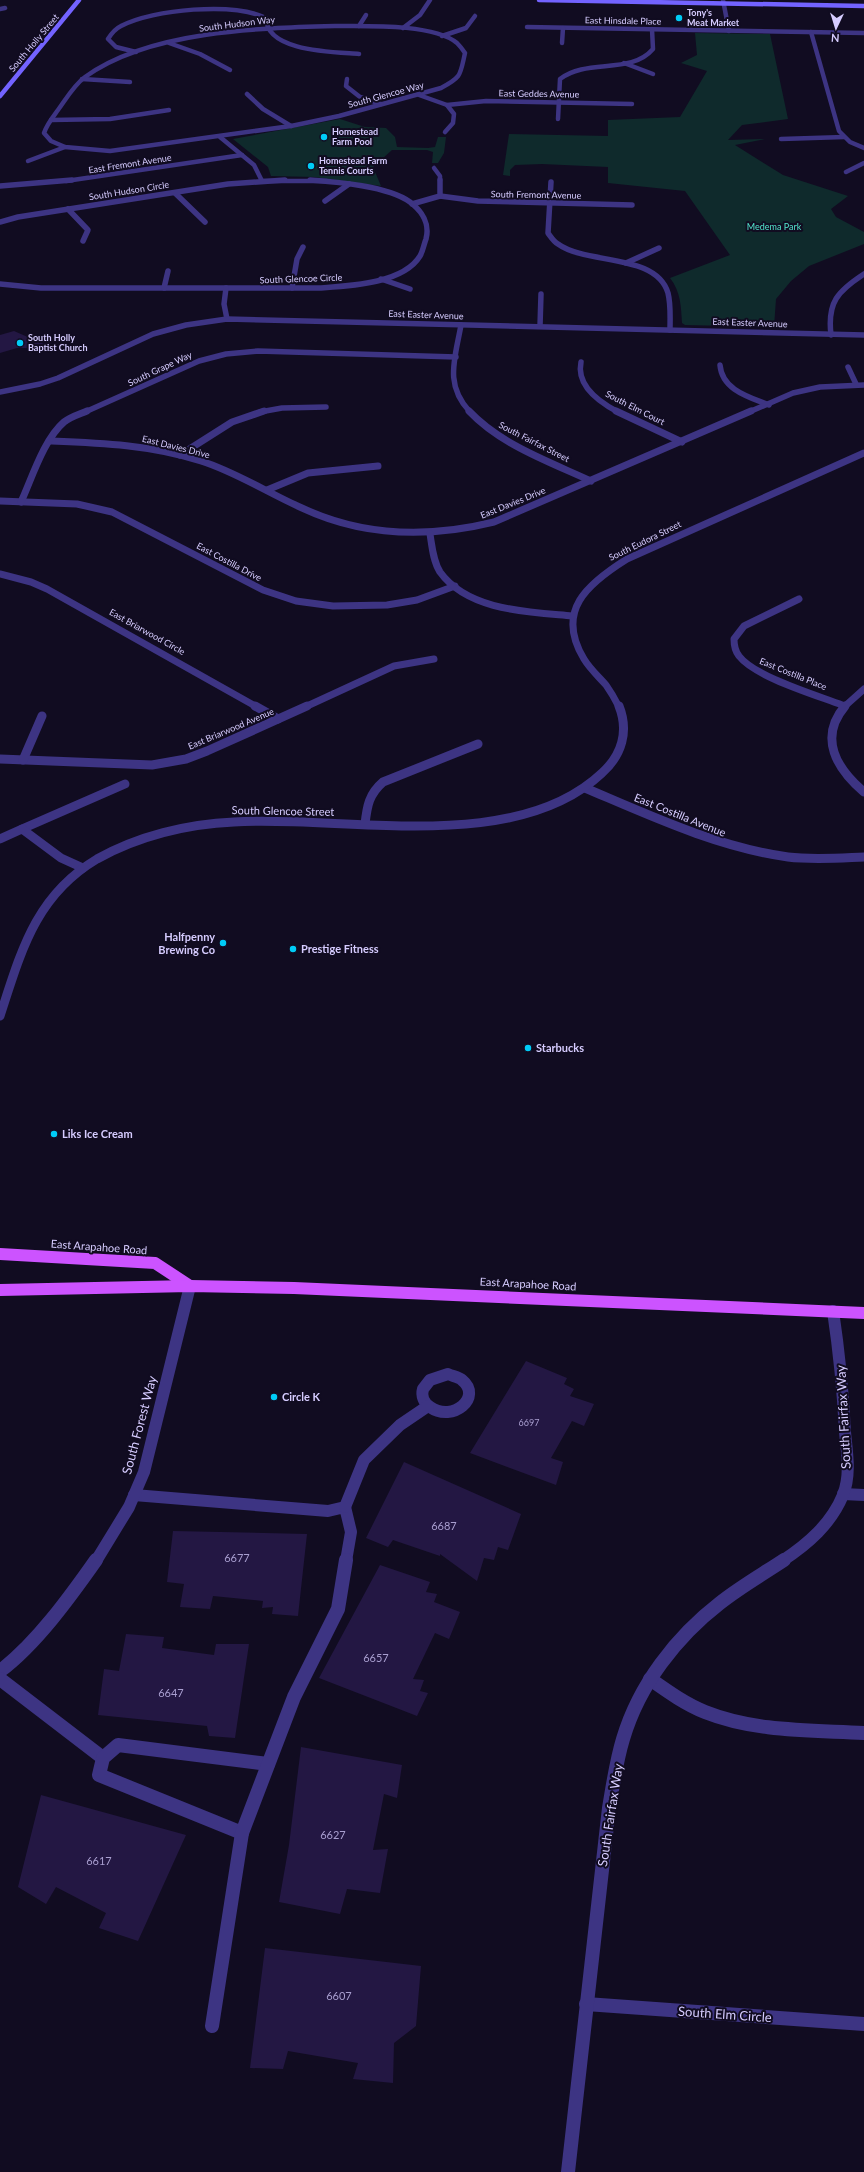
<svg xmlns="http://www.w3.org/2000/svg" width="864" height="2172" font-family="Lato,sans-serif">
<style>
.green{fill:#0f2a2c}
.building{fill:#231743}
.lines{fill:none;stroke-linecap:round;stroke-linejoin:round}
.minor-far5{stroke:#3d3483;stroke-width:4.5}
.minor-far4{stroke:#3d3483;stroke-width:5.5}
.minor-far3{stroke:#3d3483;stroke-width:7}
.minor-far2{stroke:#3d3483;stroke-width:9}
.minor-far1{stroke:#3d3483;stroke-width:12}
.minor{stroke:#3d3483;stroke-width:14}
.tertiary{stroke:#3d3483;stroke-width:5.5}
.secondary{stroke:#7363ff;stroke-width:4.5}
.primary{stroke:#cc53ff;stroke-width:12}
.poi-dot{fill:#00ccf7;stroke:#110c21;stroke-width:1.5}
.labels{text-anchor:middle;stroke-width:4;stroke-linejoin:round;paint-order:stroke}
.far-poi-label{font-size:9px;font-weight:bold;fill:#d6ccff;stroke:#110c21;text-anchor:start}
.far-street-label{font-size:9px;fill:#d6ccff;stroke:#110c21}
.far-park-label{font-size:9px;fill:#52e5cc;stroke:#110c21}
.number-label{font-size:9px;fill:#a99fd0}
.street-label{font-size:11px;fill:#d6ccff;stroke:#110c21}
.poi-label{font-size:11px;font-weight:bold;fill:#d6ccff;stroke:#110c21;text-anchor:start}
.near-number-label{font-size:11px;fill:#a99fd0}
.near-street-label{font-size:13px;fill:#d6ccff;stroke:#110c21}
</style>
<rect width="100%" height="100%" fill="#110c21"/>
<g class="green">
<path d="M695,33L770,34L788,119L742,125L728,140L765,139L735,145L783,175L848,196L831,209L836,217L864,232V244L809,266L791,281L776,299L774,327L685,325L682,323C681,307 681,292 670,278L730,255L685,191L608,183V167L542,164L515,165L510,170V176L503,175L509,134L608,136V120L680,117L707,71L681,63L697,55Z"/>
<polygon points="340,119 365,127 386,128 395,137 397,147 428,148 435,147 438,137 446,137 444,153 438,163 432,163 433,152 427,150 392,150 373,167 381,186 314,177 271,176 268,167 233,139"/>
</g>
<g class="building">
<polygon points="14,331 53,348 17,348 0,353 0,335"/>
<polygon points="526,1361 567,1378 564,1384 574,1389 570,1396 594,1404 584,1426 572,1421 551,1458 563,1462 556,1485 470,1453"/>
<polygon points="404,1462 521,1514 508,1550 498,1547 494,1560 484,1558 477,1581 440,1554 440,1556 393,1540 388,1547 366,1538"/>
<polygon points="173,1531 307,1534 298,1616 272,1614 273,1607 262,1608 263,1601 213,1596 210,1609 180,1607 184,1584 167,1582"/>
<polygon points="380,1565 430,1582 426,1592 437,1594 434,1602 460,1612 449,1639 435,1633 413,1679 424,1680 420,1691 428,1693 417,1716 319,1678"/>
<polygon points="126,1634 164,1637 162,1648 214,1655 216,1644 249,1644 235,1738 209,1736 207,1726 98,1715 104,1669 119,1671"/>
<polygon points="301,1747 402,1765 397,1798 384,1794 373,1850 388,1849 380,1893 347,1889 340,1914 279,1902 289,1845"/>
<polygon points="41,1795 186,1835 138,1941 99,1928 106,1913 56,1887 46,1904 18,1887"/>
<polygon points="265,1948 421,1966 416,2026 394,2043 393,2083 353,2079 358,2063 288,2051 283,2069 250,2068"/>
</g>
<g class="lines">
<g class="minor-far5">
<polyline points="723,0 729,31"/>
<polyline points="0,9 5,8"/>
<path d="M339,26C369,26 434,24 457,43C460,46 463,50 465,53C460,75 462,77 441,88L339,116L291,126L110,151L65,147L51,141L44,133C47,124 53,117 58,110C66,99 74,85 85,77C150,30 261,28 339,26Z"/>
<polyline points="359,26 366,15"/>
<polyline points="527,27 864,33"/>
<polyline points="403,28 420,15 430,0"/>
<polyline points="811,32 839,131 850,142 864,148"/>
<polyline points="442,36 466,28 475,16"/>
<polyline points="169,43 200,54 230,70"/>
<polyline points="562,43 563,28"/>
<path d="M136,52L116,47L108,39C111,34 115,29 121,26C153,9 234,2 266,18C266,52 335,52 359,54"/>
<polyline points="624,63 653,74"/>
<polyline points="82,79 130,82"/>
<polyline points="347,79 346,86 360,97 381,104"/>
<polyline points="247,94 263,109 291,126"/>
<polyline points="419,95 447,105 454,114 453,123 445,132"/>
<polyline points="447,105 486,101 632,104"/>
<path d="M558,119L560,79C587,58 631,75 653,49L652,29"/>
<polyline points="51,120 110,119 169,110"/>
<polyline points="220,137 254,165 262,181"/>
<polyline points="781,139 844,137"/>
<polyline points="28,161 65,147"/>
<polyline points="434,168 440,176 440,181"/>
<polyline points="846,172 864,163"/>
<polyline points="66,181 242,155"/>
<polyline points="262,181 327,181"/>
</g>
<g class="minor-far4">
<path d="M551,182L548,233C551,237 554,242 558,244C587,265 656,253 668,293C671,305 670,318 670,330"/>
<polyline points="0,186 72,180"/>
<polyline points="175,193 205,222"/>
<polyline points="440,196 478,201 632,205"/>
<polyline points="325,201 349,184"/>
<polyline points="412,204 440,196 440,180"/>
<polyline points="68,209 88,230 83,241"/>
<polyline points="0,222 18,217 228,184 285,180"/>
<polyline points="626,263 659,248"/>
<polyline points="381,279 410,289"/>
<path d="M0,284L41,288H319C348,286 403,284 420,256C423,251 424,244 426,239C430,224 422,211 410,202C388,186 337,182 310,180"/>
<polyline points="164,288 168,271"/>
<polyline points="226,288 224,304 227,319"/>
<polyline points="292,288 297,259 303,247"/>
<path d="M461,325C455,359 444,384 470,412"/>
<polyline points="540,326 541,294"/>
<path d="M831,335C827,302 838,291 864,274"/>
<path d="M581,362C576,386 599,402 618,412"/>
<path d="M720,365C722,390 749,397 769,405"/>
<polyline points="848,367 856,384"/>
<polyline points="85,412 199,361 226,354 258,351 456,357"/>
<polyline points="260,412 282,408 326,407"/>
<polyline points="749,412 793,393 820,387 864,385"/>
</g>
<g class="minor-far3">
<path d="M469,411C501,445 550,462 591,481"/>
<polyline points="616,411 682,442"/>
<path d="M51,441C101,443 152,445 201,461C236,472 268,493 302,508C364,537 429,538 494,522L751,411"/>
<polyline points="180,455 232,422 264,411"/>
<polyline points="267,490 308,473 378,466"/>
<polyline points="0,501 77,504 112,512 263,590 296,601 333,606 387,605 417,600 455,586"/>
<path d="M21,502C32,478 44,439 64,422C70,417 80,414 87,411"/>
<path d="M430,534C432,546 433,561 440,572C468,611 529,612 572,616"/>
<polyline points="0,574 31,582 47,589 257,707"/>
<path d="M799,599L744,626L734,639C734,646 735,651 739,656C755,677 816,695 842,705"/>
<polyline points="305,707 394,666 434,659"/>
<path d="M619,707C615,699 611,692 606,685C599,677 590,669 584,659C555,611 587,584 627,559L864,453"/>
<polyline points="844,707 864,689"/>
</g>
<g class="minor-far2">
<polyline points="255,706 278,719"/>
<path d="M845,706C818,738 837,769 864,792"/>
<polyline points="0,759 152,765 186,759 207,751 307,706"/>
<polyline points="23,760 42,716"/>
<path d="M585,788C651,816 717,847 788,857C813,860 839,858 864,857"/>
<path d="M365,824C367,806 369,794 383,782L478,744"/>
<polyline points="22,829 125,784"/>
<polyline points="0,839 22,829 61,858 83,868"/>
<path d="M0,1016C21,952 35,896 97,859C138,836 187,824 234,822C344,815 514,856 602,773C622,755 629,731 619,706"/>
</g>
<g class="minor-far1">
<path d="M448,1374C452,1376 459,1377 462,1380C483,1397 453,1423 430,1407C424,1403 421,1396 423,1389L430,1380Z"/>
<polyline points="843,1494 864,1495"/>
<polyline points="134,1495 328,1511 345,1507 351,1532 346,1561"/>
<polyline points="345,1507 364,1460 400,1425 428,1406"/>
<polyline points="96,1561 129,1507 144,1472 190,1286"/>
<path d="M782,1561C808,1544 831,1524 843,1495C851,1475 847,1453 845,1432C843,1391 839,1351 833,1311"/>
</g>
<g class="minor">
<path d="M0,1671C36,1644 70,1597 96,1560"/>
<polyline points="0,1679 103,1758"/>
<path d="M650,1679C667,1691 685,1704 705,1712C755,1732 811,1730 864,1733"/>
<polyline points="242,1833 99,1775 103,1758 118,1745 268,1764"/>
<polyline points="586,2004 864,2024"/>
<polyline points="212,2026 242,1833 294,1697 338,1609 346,1560"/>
<path d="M568,2172L609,1808C613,1785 616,1762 623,1739C639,1685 676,1637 720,1603C740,1587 763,1574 784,1560"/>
</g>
<polyline class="tertiary" points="0,392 40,384 58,378 153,334 186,325 227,319 864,335"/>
<g class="secondary">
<polyline points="539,0 864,6"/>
<polyline points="0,96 79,0"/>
</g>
<g class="primary">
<polyline points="0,1254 155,1263 190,1286"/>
<polyline points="0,1290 190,1286 294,1288 864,1313"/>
</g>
</g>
<g class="poi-dot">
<circle cx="679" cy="18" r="4"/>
<circle cx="324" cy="137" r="4"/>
<circle cx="311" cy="166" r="4"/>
<circle cx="20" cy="343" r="4"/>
<circle cx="223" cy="943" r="4"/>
<circle cx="293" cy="949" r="4"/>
<circle cx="528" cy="1048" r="4"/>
<circle cx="54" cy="1134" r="4"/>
<circle cx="274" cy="1397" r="4"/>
</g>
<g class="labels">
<g class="far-poi-label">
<text x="687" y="16">Tony's<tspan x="687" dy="10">Meat Market</tspan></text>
<text x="332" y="135">Homestead<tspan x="332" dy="10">Farm Pool</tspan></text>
<text x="319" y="164">Homestead Farm<tspan x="319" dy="10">Tennis Courts</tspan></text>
<text x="28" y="341">South Holly<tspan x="28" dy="10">Baptist Church</tspan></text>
</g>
<g class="far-street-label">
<text transform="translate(623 21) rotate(1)" y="3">East Hinsdale Place</text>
<text transform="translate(237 24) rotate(-7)" y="3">South Hudson Way</text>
<text transform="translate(34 43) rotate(-50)" y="3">South Holly Street</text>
<text transform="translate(539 94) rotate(1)" y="3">East Geddes Avenue</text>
<text transform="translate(386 95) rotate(-15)" y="3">South Glencoe Way</text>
<text transform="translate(130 164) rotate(-9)" y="3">East Fremont Avenue</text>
<text transform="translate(129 191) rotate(-9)" y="3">South Hudson Circle</text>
<text transform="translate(536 195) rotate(1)" y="3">South Fremont Avenue</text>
<text transform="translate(301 279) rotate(-2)" y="3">South Glencoe Circle</text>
<text transform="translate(426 315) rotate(2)" y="3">East Easter Avenue</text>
<text transform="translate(750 323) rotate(2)" y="3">East Easter Avenue</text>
<text transform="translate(160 369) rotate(-25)" y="3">South Grape Way</text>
<text transform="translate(635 408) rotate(27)" y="3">South Elm Court</text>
<text transform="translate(534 442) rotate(27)" y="3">South Fairfax Street</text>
<text transform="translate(176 447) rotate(14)" y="3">East Davies Drive</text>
<text transform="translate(513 503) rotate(-22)" y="3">East Davies Drive</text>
<text transform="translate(645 541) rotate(-26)" y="3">South Eudora Street</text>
<text transform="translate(229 562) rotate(28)" y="3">East Costilla Drive</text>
<text transform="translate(147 632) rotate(29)" y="3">East Briarwood Circle</text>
<text transform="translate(793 674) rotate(22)" y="3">East Costilla Place</text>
<text transform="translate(231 729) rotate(-23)" y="3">East Briarwood Avenue</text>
</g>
<g class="far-park-label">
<text x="774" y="230">Medema Park</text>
</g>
<g class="number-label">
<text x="529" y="1426">6697</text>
</g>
<g class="street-label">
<text transform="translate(283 811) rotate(1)" y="4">South Glencoe Street</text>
<text transform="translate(680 815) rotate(22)" y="4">East Costilla Avenue</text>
<text transform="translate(99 1247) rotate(4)" y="4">East Arapahoe Road</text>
<text transform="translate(528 1284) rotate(3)" y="4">East Arapahoe Road</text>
</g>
<g class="poi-label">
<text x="215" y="941" text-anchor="end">Halfpenny<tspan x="215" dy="13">Brewing Co</tspan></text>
<text x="301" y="953">Prestige Fitness</text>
<text x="536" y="1052">Starbucks</text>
<text x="62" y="1138">Liks Ice Cream</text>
<text x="282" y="1401">Circle K</text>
</g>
<g class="near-number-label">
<text x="444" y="1530">6687</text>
<text x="237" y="1562">6677</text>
<text x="376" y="1662">6657</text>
<text x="171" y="1697">6647</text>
<text x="333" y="1839">6627</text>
<text x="99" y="1865">6617</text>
<text x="339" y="2000">6607</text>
</g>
<g class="near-street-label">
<text transform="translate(843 1417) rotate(-93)" y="5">South Fairfax Way</text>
<text transform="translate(139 1425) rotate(-75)" y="5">South Forest Way</text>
<text transform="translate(610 1815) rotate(-81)" y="5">South Fairfax Way</text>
<text transform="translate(725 2014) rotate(4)" y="5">South Elm Circle</text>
</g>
</g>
<g transform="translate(836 28) rotate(184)" stroke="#110c21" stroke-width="3" paint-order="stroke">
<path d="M0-3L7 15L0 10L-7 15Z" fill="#d6ccff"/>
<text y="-6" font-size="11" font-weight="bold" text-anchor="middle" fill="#d6ccff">N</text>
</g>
</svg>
